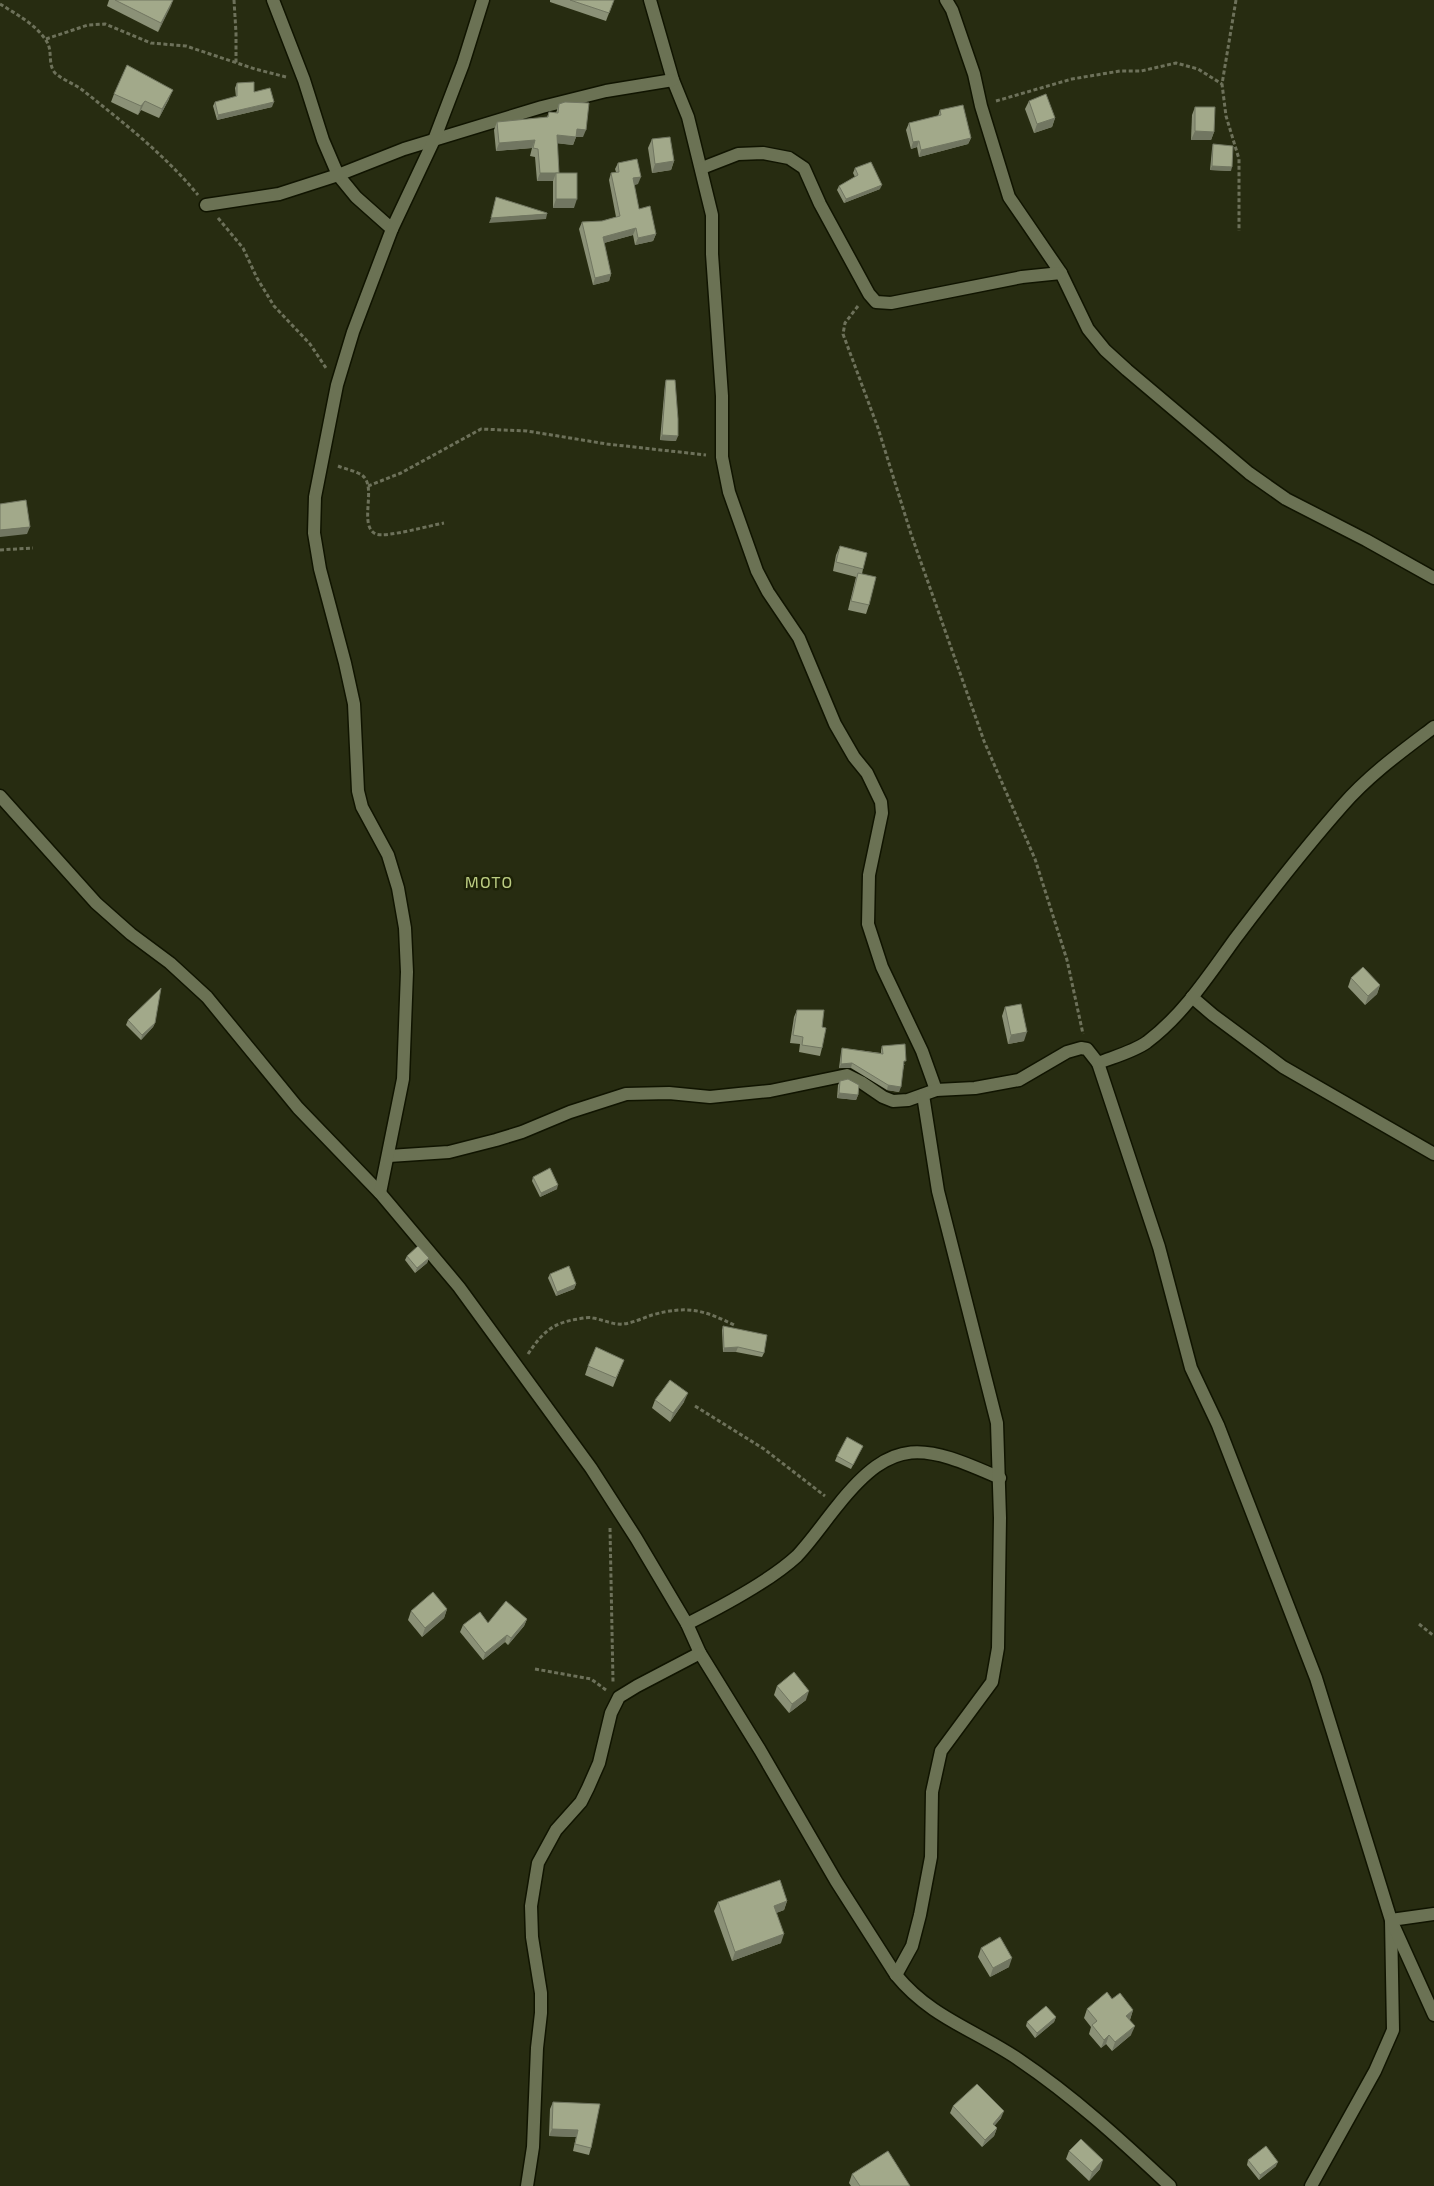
<svg xmlns="http://www.w3.org/2000/svg" width="1434" height="2186" font-family="'Exo 2',sans-serif">
<style>
.lines{fill:none;stroke-linecap:round;stroke-linejoin:round}
.minor-casing{stroke:#101400;stroke-width:15}
.path{stroke:#6d715a;stroke-width:3;stroke-dasharray:4 2.5;stroke-linecap:butt}
.minor{stroke:#6b7254;stroke-width:12}
.wall{fill:#8b9177}
.shaded-wall{fill:#717661}
.building{fill:#a2a98a;stroke:#717661}
.labels{text-anchor:middle;stroke-width:5;stroke-linejoin:round;paint-order:stroke}
.quarter-label{font-size:16px;letter-spacing:1px;fill:#bccd82;stroke:#1d2207}
</style>
<rect width="100%" height="100%" fill="#272c11"/>
<g class="lines">
<defs>
<g id="minor">
<polyline points="273,0 304,80 323,140 338,175 356,197 392,229"/>
<polyline points="650,0 673,80 688,117 712,215 712,254 722,396 722,457 729,492 757,571 768,592 799,638 835,724 854,757 867,773 881,802 882,813 869,875 868,924 882,967 922,1051 936,1090"/>
<polyline points="946,0 952,10 974,74 981,106 1009,197 1061,273 1088,329 1105,350 1127,370 1249,473 1286,499 1366,540 1434,578"/>
<polyline points="702,168 738,154 763,153 789,158 804,168 820,204 869,294 876,302 891,303 1022,277 1061,273"/>
<polyline points="206,205 279,194 338,175 404,149 542,107 606,91 673,80"/>
<path d="M0,796L96,903L131,934L170,963L207,997L298,1108L380,1193L459,1287L591,1468L636,1538L687,1624L700,1653L760,1750L836,1881L896,1975C930,2017 975,2030 1018,2059C1073,2096 1122,2141 1170,2186"/>
<polyline points="1192,997 1213,1015 1283,1067 1434,1154"/>
<polyline points="1098,1063 1159,1247 1191,1368 1218,1425 1316,1678 1391,1920 1393,2030 1375,2071 1311,2186"/>
<path d="M389,1156L449,1152L496,1140L522,1132L570,1112L626,1094L669,1093L710,1097L739,1094L770,1091L847,1075L861,1082L883,1097L893,1101L908,1100L936,1090L975,1088L1019,1080L1067,1052L1081,1048L1087,1049L1098,1063C1113,1057 1133,1052 1147,1042C1183,1015 1209,975 1235,939C1269,894 1305,848 1342,806C1369,775 1401,752 1434,727"/>
<polyline points="380,1193 403,1079 407,972 405,928 398,888 388,855 362,807 358,791 354,704 345,663 320,569 314,533 315,497 337,385 353,332 392,229 434,140 463,64 483,0"/>
<path d="M687,1624C721,1607 769,1582 797,1556C812,1540 824,1522 838,1505C894,1435 923,1444 1000,1478"/>
<polyline points="1434,1914 1391,1920 1434,2015"/>
<polyline points="896,1975 912,1946 920,1915 931,1857 932,1792 941,1751 992,1682 998,1648 1000,1518 997,1423 938,1191 923,1095"/>
<polyline points="527,2186 533,2147 537,2048 541,2013 541,1993 532,1937 531,1906 538,1863 556,1830 581,1802 588,1788 599,1763 611,1713 619,1697 637,1686 700,1653"/>
</g>
</defs>
<use href="#minor" class="minor-casing"/>
<g class="path">
<polyline points="234,0 236,33 236,63"/>
<polyline points="1236,0 1222,84 1226,116 1239,159 1239,231"/>
<path d="M0,4C16,14 37,25 47,42C53,52 47,65 56,74C65,81 77,85 85,92C125,124 165,155 198,195"/>
<polyline points="46,39 88,25 105,24 151,43 186,46 255,69 286,77"/>
<polyline points="996,101 1072,79 1120,71 1141,71 1176,63 1198,69 1222,84"/>
<polyline points="218,218 243,248 257,278 274,306 310,344 326,368"/>
<polyline points="858,306 845,323 843,334 878,428 911,534 984,741 1035,859 1067,960 1083,1034"/>
<path d="M338,466C345,469 357,471 363,476C377,488 358,526 376,534C386,538 432,525 444,523"/>
<polyline points="368,486 401,473 481,429 527,431 607,444 706,455"/>
<polyline points="0,550 33,548"/>
<path d="M528,1354C542,1333 552,1323 578,1319C583,1318 589,1317 593,1318C604,1320 613,1325 623,1324C633,1323 643,1318 652,1315C688,1305 704,1310 736,1326"/>
<polyline points="695,1406 764,1449 825,1496"/>
<polyline points="610,1528 613,1682"/>
<polyline points="1419,1624 1434,1636"/>
<polyline points="535,1669 591,1679 606,1690"/>
</g>
<use href="#minor" class="minor"/>
</g>
<g class="wall">
<polygon points="109,0 173,0 158,32 107,6"/>
<polygon points="550,0 614,0 606,21 550,2"/>
<polygon points="237,83 254,92 272,107 217,120 213,106 215,102 236,97 235,88"/>
<polygon points="114,94 169,99 159,118 141,110 138,115 111,102"/>
<polygon points="1029,101 1055,118 1052,127 1034,133 1025,109"/>
<polygon points="559,104 583,137 576,137 573,145 557,143 559,173 574,208 553,208 553,181 537,181 535,157 530,156 532,148 496,151 494,130 497,122 547,117 549,112 556,113"/>
<polygon points="1195,107 1214,132 1211,140 1191,140 1192,115"/>
<polygon points="940,110 971,138 968,144 919,157 917,147 911,149 906,130 909,123 938,116"/>
<polygon points="652,139 674,161 671,170 652,173 648,148"/>
<polygon points="1213,144 1231,171 1210,170 1212,149"/>
<polygon points="618,163 638,184 634,185 639,209 656,234 653,241 635,245 633,235 604,243 611,274 609,281 593,285 579,229 582,222 602,221 616,217 609,180 611,173 616,172 615,169"/>
<polygon points="855,168 880,189 844,203 837,190 839,186 855,177 853,173"/>
<polygon points="666,380 676,441 660,440 665,384"/>
<polygon points="840,546 863,569 862,574 869,605 866,614 848,610 856,577 833,571 836,555"/>
<polygon points="1351,978 1380,985 1377,994 1365,1005 1348,987"/>
<polygon points="1005,1007 1024,1041 1008,1044 1002,1016"/>
<polygon points="797,1010 822,1027 822,1048 820,1056 799,1052 800,1044 790,1043 794,1017"/>
<polygon points="128,1020 155,1023 153,1027 141,1040 126,1025"/>
<polygon points="882,1046 905,1065 904,1065 899,1092 887,1090 851,1068 839,1068 841,1052 842,1048 881,1053 881,1050"/>
<polygon points="840,1081 858,1095 856,1100 837,1098 838,1085"/>
<polygon points="533,1177 557,1189 540,1197 532,1181"/>
<polygon points="407,1256 429,1258 427,1263 415,1273 405,1260"/>
<polygon points="550,1274 576,1284 574,1289 556,1296 548,1278"/>
<polygon points="723,1326 764,1353 762,1357 736,1352 723,1352 722,1330"/>
<polygon points="624,1360 613,1387 585,1375 588,1366"/>
<polygon points="655,1400 684,1402 670,1422 652,1408"/>
<polygon points="863,1446 851,1469 835,1461 837,1456"/>
<polygon points="447,1609 444,1618 422,1637 408,1620 411,1611"/>
<polygon points="527,1619 524,1626 508,1645 505,1642 483,1660 460,1632 463,1625"/>
<polygon points="777,1686 806,1700 789,1713 774,1695"/>
<polygon points="787,1901 784,1910 776,1913 781,1943 732,1961 714,1911 718,1902"/>
<polygon points="981,1948 1009,1967 990,1977 978,1957"/>
<polygon points="1087,2009 1133,2010 1130,2020 1131,2035 1112,2051 1106,2044 1101,2048 1089,2034 1091,2027 1084,2018"/>
<polygon points="1056,2017 1054,2022 1035,2038 1026,2026 1027,2022"/>
<polygon points="553,2102 591,2148 589,2155 573,2151 576,2137 549,2136 550,2109"/>
<polygon points="953,2106 1001,2118 994,2126 997,2128 994,2136 982,2147 950,2113"/>
<polygon points="1069,2151 1100,2169 1089,2181 1066,2159"/>
<polygon points="1248,2160 1276,2166 1259,2180 1247,2165"/>
<polygon points="852,2174 910,2186 851,2186 849,2183"/>
</g>
<g class="shaded-wall">
<polygon points="173,0 171,6 158,32 161,23"/>
<polygon points="173,90 169,99 159,118 162,109"/>
<polygon points="145,101 141,110 138,115 141,106"/>
<polygon points="274,102 272,107 217,120 218,115"/>
<polygon points="1055,118 1052,127 1034,133 1037,124"/>
<polygon points="577,129 586,130 583,137 574,137"/>
<polygon points="1195,131 1214,132 1211,140 1191,140"/>
<polygon points="557,135 576,137 573,145 554,143"/>
<polygon points="971,138 968,144 919,157 921,150"/>
<polygon points="535,140 532,148 496,151 499,143"/>
<polygon points="919,141 917,147 911,149 913,142"/>
<polygon points="674,161 671,170 652,173 655,164"/>
<polygon points="1212,166 1232,167 1231,171 1210,170"/>
<polygon points="540,173 559,173 556,173 553,181 537,181"/>
<polygon points="641,177 638,184 630,185 633,178"/>
<polygon points="882,185 880,189 844,203 846,199"/>
<polygon points="556,199 577,199 574,208 553,208"/>
<polygon points="547,214 546,219 489,223 491,218"/>
<polygon points="636,228 633,235 600,244 603,237"/>
<polygon points="656,234 653,241 635,245 638,238"/>
<polygon points="611,274 609,281 593,285 595,278"/>
<polygon points="662,435 678,436 676,441 660,440"/>
<polygon points="30,527 27,534 0,537 0,530"/>
<polygon points="1380,985 1377,994 1365,1005 1368,996"/>
<polygon points="155,1023 153,1027 141,1040 142,1035"/>
<polygon points="1027,1032 1024,1041 1008,1044 1011,1035"/>
<polygon points="852,1063 851,1068 839,1068 841,1064"/>
<polygon points="888,1085 901,1087 899,1092 887,1090"/>
<polygon points="839,1093 858,1095 856,1100 837,1098"/>
<polygon points="558,1185 557,1189 540,1197 541,1193"/>
<polygon points="429,1258 427,1263 415,1273 417,1268"/>
<polygon points="576,1284 574,1289 556,1296 557,1292"/>
<polygon points="738,1347 736,1352 723,1352 724,1348"/>
<polygon points="688,1393 684,1402 670,1422 673,1413"/>
<polygon points="447,1609 444,1618 422,1637 425,1628"/>
<polygon points="527,1619 524,1626 508,1645 511,1638"/>
<polygon points="507,1635 505,1642 483,1660 485,1653"/>
<polygon points="809,1691 806,1700 789,1713 792,1704"/>
<polygon points="787,1901 784,1910 771,1915 774,1906"/>
<polygon points="784,1934 781,1943 732,1961 735,1952"/>
<polygon points="1012,1958 1009,1967 990,1977 993,1968"/>
<polygon points="1133,2010 1130,2019 1123,2025 1126,2016"/>
<polygon points="1056,2017 1054,2022 1035,2038 1037,2033"/>
<polygon points="1135,2026 1131,2035 1112,2051 1115,2042"/>
<polygon points="1109,2035 1106,2044 1101,2048 1104,2040"/>
<polygon points="1004,2111 1001,2118 990,2131 993,2124"/>
<polygon points="997,2128 994,2136 982,2147 985,2140"/>
<polygon points="552,2129 578,2130 576,2137 549,2136"/>
<polygon points="1103,2160 1100,2169 1089,2181 1092,2172"/>
<polygon points="1278,2162 1276,2166 1259,2180 1260,2175"/>
</g>
<g class="building">
<polygon points="115,0 173,0 161,23"/>
<polygon points="570,0 614,0 609,13"/>
<polygon points="127,65 173,90 162,109 145,101 141,106 114,94"/>
<polygon points="254,82 254,92 270,88 274,102 218,115 215,102 237,96 237,83"/>
<polygon points="1046,94 1055,118 1037,124 1029,101"/>
<polygon points="565,102 589,103 586,130 577,129 576,137 557,135 559,173 540,173 538,149 533,148 535,140 499,143 497,122 548,117 549,112 558,113 559,104"/>
<polygon points="963,105 971,138 921,150 919,141 913,142 909,123 941,115 940,110"/>
<polygon points="1195,107 1215,107 1214,132 1195,131"/>
<polygon points="670,137 674,161 655,164 652,139"/>
<polygon points="1213,144 1233,146 1232,167 1212,166"/>
<polygon points="637,159 641,177 633,178 639,209 650,206 656,234 638,238 636,228 603,237 611,274 595,278 582,222 602,221 620,216 611,173 619,172 618,163"/>
<polygon points="871,162 882,185 846,199 839,186 858,175 855,168"/>
<rect x="556" y="173" width="21" height="26"/>
<polygon points="496,197 547,213 547,214 491,218"/>
<polygon points="666,380 675,380 678,419 678,436 662,435"/>
<polygon points="26,500 30,527 0,530 0,504"/>
<polygon points="840,546 867,553 863,569 836,562"/>
<polygon points="858,573 876,577 869,605 851,601"/>
<polygon points="1363,967 1380,985 1368,996 1351,978"/>
<polygon points="161,988 155,1023 142,1035 128,1020"/>
<polygon points="1021,1004 1027,1032 1011,1035 1005,1007"/>
<polygon points="797,1010 824,1010 822,1027 826,1028 822,1048 802,1045 803,1037 793,1035"/>
<polygon points="905,1044 906,1061 904,1061 901,1087 888,1085 852,1063 841,1064 842,1048 883,1054 882,1046"/>
<polygon points="848,1079 859,1085 858,1095 839,1093 840,1081"/>
<polygon points="550,1168 558,1185 541,1193 533,1177"/>
<polygon points="418,1246 429,1258 417,1268 407,1256"/>
<polygon points="569,1266 576,1284 557,1292 550,1274"/>
<polygon points="723,1326 767,1335 764,1353 738,1347 724,1348"/>
<polygon points="596,1347 624,1360 616,1378 588,1366"/>
<polygon points="670,1380 688,1393 673,1413 655,1400"/>
<polygon points="847,1437 863,1446 853,1465 837,1456"/>
<polygon points="433,1592 447,1609 425,1628 411,1611"/>
<polygon points="506,1601 527,1619 511,1638 507,1635 485,1653 463,1625 480,1612 488,1623"/>
<polygon points="794,1672 809,1691 792,1704 777,1686"/>
<polygon points="780,1880 787,1901 774,1906 784,1934 735,1952 718,1902"/>
<polygon points="1000,1937 1012,1958 993,1968 981,1948"/>
<polygon points="1107,1992 1112,1999 1120,1993 1133,2010 1126,2016 1135,2026 1115,2042 1109,2035 1104,2040 1092,2025 1097,2021 1087,2009"/>
<polygon points="1046,2006 1056,2017 1037,2033 1027,2022"/>
<polygon points="977,2084 1004,2111 993,2124 997,2128 985,2140 953,2106"/>
<polygon points="553,2102 600,2104 591,2148 575,2144 578,2130 552,2129"/>
<polygon points="1081,2139 1103,2160 1092,2172 1069,2151"/>
<polygon points="1266,2146 1278,2162 1260,2175 1248,2160"/>
<polygon points="888,2151 910,2186 860,2186 852,2174"/>
</g>
<g class="labels">
<g class="quarter-label">
<text x="489" y="888">MOTO</text>
</g>
</g>
</svg>
